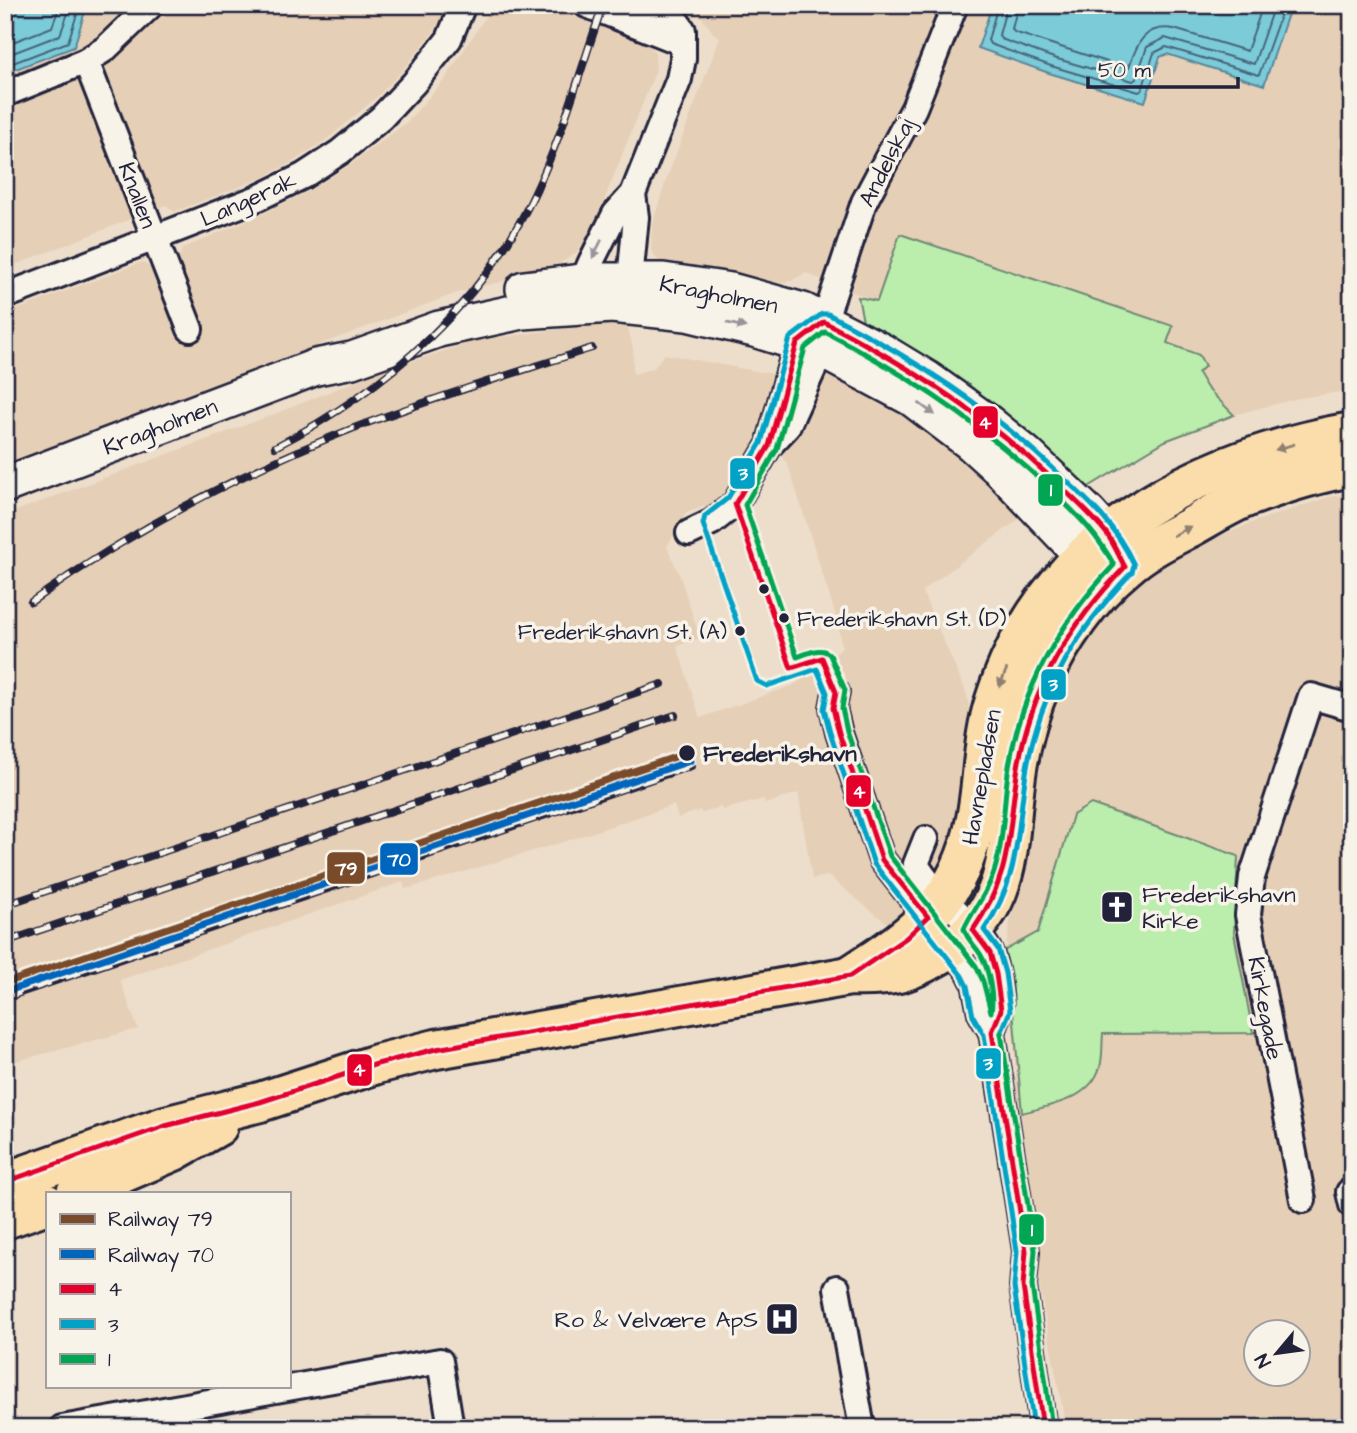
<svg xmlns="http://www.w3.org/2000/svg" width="1357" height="1433" font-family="'Architects Daughter',sans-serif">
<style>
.built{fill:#e6cfb7;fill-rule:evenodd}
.green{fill:#bbedad;stroke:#6e8874;stroke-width:2}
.water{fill:#7ccbd9;stroke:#58879a;stroke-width:2}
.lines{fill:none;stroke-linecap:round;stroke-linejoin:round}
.shore{stroke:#46667a;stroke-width:2}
.street-casing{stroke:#22223b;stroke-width:30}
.secondary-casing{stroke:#22223b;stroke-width:40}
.primary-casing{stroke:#22223b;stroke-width:44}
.street{stroke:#f7f3e8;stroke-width:24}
.secondary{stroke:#f7f3e8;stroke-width:35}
.primary{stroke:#fbddab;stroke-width:38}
.rail-casing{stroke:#22223b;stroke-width:8}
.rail{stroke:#f7f3e8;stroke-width:5;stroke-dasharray:16;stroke-linecap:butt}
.bus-1-casing{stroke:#f7f3e8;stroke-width:10}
.bus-2-casing{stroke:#f7f3e8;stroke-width:10}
.bus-3-casing{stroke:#f7f3e8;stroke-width:10}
.bus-1{stroke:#e4002b;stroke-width:5}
.bus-2{stroke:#02a2c7;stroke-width:5}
.bus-3{stroke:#00a651;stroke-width:5}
.rail-1-casing{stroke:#f7f3e8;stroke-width:12}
.rail-2-casing{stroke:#f7f3e8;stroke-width:12}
.rail-1{stroke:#7a4b2a;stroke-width:7}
.rail-2{stroke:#0065bd;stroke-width:7}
.oneway{fill:#97959a}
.oneway2{fill:#8e8073}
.bus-dot{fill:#22223b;stroke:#f7f3e8;stroke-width:2.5}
.labels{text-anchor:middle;stroke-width:7;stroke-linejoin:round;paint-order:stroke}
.bus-label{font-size:21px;fill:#22223b;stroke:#f7f3e8;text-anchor:start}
.street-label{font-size:23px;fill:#22223b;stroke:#f7f3e8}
.stop-label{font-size:23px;font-weight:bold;fill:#22223b;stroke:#f7f3e8;text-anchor:start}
.poi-label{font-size:23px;fill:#22223b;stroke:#f7f3e8;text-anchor:start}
.line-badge{stroke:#f7f3e8;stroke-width:2.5}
.badge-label{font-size:19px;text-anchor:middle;font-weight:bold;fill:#fff}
</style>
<rect width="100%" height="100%" fill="#eddecb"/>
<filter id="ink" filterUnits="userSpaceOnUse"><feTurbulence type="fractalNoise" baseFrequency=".0143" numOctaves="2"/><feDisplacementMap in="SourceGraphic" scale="14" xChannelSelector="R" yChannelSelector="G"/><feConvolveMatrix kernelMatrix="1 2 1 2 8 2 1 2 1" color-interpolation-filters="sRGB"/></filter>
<g filter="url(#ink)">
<g class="built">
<polygon points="87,5 450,5 435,30 402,71 377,97 330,137 294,161 262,178 174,212 166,205 5,269 5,73 74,47"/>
<polygon points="493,5 549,5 644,40 655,52 656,70 591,233 575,254 551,269 457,293 5,463 5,314 142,262 151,268 180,255 183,248 264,213 307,192 350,165 407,122 445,79"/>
<polygon points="687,5 992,5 979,48 1145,102 1160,57 1167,54 1264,85 1291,5 1352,5 1352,390 1295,399 1234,415 1207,388 1198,373 1205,366 1199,355 1167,343 1173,326 900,235 877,302 806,273 791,281 770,284 665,266 657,259 651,251 652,225 665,183 720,37 714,34 696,10"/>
<polygon points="591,325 628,327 633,349 633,374 654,368 664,354 778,375 766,418 749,453 725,493 711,504 686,513 667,547 680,576 700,638 677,646 700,718 794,685 842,648 837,620 788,465 778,452 823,374 860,390 929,433 959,456 1022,517 922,591 966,692 973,725 954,842 923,895 889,925 828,876 812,879 798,793 765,804 764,799 722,810 721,807 702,813 700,810 678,818 674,805 576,838 424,884 405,889 403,882 120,980 138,1029 5,1064 5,515 272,415 378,372 479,340"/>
<path d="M1352,493V1428H1066L1037,1274L1014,1110L1016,1071L1011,998L1002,950L1006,947L1011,916L1026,873L1038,773L1045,728L1057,682L1090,623L1160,561L1256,521L1329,497ZM1256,1332H1298V1374H1256Z"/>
</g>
<g class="green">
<polygon points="900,234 1173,326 1167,343 1199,355 1205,366 1198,373 1207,388 1234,415 1165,441 1080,492 991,413 974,389 937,363 910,352 874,333 863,321 858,297 877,301"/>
<path d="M1091,804L1238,856L1234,933L1253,1033L1103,1034C1102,1044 1103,1057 1100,1067C1090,1100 1051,1105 1022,1113L1012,998L1004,951L1038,932L1073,815Z"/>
</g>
<g class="water">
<polygon points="5,5 87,5 74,47 5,73"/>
<polygon points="992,5 1291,5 1264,85 1167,54 1160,57 1145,102 1049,73 978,48"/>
</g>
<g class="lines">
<g class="shore">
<polyline points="998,5 988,40 990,44 1051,66 1139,92 1142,90 1154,53 1166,47 1259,75 1284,5"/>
<polyline points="1007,5 999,35 1001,39 1054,58 1133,81 1136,79 1147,47 1165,38 1254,64 1274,5"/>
<path d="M1018,5L1012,29L1014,32L1126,68L1129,67C1137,43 1145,24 1174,29L1247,51L1263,5"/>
<polyline points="5,45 52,27 60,5"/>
<polyline points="5,56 60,35 71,5"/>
<polyline points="5,66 68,42 80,5"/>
</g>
<defs>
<g id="street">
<polyline points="587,5 683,43"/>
<polyline points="86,61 190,329"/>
<polyline points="5,94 86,61 105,49 151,5"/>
<polyline points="633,194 636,217 630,280 612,305 589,281 588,269 591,262 615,214 633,194 679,79 683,59 683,30 675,19 648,5"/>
<polyline points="5,296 258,198 303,176 340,152 381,118 414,83 449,39 463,5"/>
<polyline points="771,438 797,343 810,333"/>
<polyline points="689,533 712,522 735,504 769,446 787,427 822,350 824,322 864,202 914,108 955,5"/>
<polyline points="836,692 833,708 839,733 882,860 969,971 975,983 981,1013 992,1032 1026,1251 1023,1286 1043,1428"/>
<path d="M926,839L916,864C935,898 972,918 990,953C994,962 996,974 998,985C1001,1008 1001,1010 992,1032"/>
<polyline points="1349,1192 1352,1205"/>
<polyline points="1303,1200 1248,915 1252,877 1311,696 1352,708"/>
<polyline points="837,1288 862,1428"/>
<polyline points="62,1428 440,1361 451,1428"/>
</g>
<g id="secondary">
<polyline points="524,289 589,281 663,281 731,291 803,311 881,351 927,379 987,422 1026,454 1088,513 1108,535 1121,561"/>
<polyline points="5,485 316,367 352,360 439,329 522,311 612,305 687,313 754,329 822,350 912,398 970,442 1001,470 1083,556 1107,575"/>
</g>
<g id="primary">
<path d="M852,974C917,933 960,900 976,819C984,779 982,739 995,700C1047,538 1194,460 1352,432"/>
<path d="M5,1182L165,1126L260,1102L377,1064L436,1049L850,976C892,977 904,975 941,954C1018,908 1005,844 1017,768C1022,738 1030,709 1042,681C1060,640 1091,596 1126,567C1145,550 1166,540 1189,528C1207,518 1226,506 1245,498C1279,485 1316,473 1352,467"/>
<polyline points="76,1193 174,1151 218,1126"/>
<polyline points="5,1219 47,1204"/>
</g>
</defs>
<use href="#street" class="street-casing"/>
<use href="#secondary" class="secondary-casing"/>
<use href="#primary" class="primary-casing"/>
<use href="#street" class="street"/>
<use href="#secondary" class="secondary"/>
<use href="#primary" class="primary"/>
<defs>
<g id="rail">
<path d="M275,447C386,390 486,302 538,186C565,128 582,65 603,5"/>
<path d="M31,602C130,532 241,472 354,428C432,398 512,374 592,348"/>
<polyline points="5,905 662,684"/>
<polyline points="5,942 675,715"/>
<polyline points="5,998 691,766"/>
</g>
</defs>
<use href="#rail" class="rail-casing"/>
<use href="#rail" class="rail"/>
<defs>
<path id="bus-1" d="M5,1182L165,1126L260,1102L377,1064L436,1049L850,976L906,938L928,917L882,860L839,733L833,708L836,692L822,658L791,668L735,504L769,446L797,343L824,322C906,364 983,413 1050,477C1069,495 1091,513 1107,534C1114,544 1119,556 1125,567C1070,624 1031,688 1018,767C1007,833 1014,871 973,930L990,953L996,974L1001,1010L992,1032L1026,1251L1023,1286L1043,1428"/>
<path id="bus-2" d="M1001,1033L1010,1011L1005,973L998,949L984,930C1022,875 1016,829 1027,767C1041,690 1078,629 1132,572L1134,565C1116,526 1091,503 1060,475C991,408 913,358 828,314H822L790,338L761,443L728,498L705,516L703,524L757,681L767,686L817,669L827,693L824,709L831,736L874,864L962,976L967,986L973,1016L984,1035L1017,1251L1014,1287L1034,1428"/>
<g id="bus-3">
<path d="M825,332C907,374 982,424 1049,488C1076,514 1096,532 1114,565C1060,622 1022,688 1009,766C1003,801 1005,838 994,872C987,895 973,909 964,929C967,940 977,947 982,957C989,971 994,998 991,1012L983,981L976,966L890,856L847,731L842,708L845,690L830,655C822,645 807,654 797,657L745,505L777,449L805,348Z"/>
<polyline points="1001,1033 1035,1250 1032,1286 1052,1427"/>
</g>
</defs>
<use href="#bus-1" class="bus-1-casing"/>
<use href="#bus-2" class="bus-2-casing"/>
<use href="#bus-3" class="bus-3-casing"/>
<use href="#bus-1" class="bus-1"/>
<use href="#bus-2" class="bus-2"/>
<use href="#bus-3" class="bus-3"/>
<defs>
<polyline id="rail-1" points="5,983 687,753"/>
<polyline id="rail-2" points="8,991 690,761"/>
</defs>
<use href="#rail-1" class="rail-1-casing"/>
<use href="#rail-2" class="rail-2-casing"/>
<use href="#rail-1" class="rail-1"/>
<use href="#rail-2" class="rail-2"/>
</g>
<defs><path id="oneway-solid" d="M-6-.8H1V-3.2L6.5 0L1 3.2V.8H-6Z" transform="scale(1.75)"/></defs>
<g class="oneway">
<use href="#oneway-solid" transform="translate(597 249) rotate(117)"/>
<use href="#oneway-solid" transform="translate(736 325) rotate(13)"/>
<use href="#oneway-solid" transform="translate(927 409) rotate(36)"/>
</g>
<g class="oneway2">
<use href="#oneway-solid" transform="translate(1285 447) rotate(163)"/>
<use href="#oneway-solid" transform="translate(1182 531) rotate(-28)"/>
<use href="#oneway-solid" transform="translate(1003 678) rotate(112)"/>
</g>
</g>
<defs>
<symbol id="church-square" viewBox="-11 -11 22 22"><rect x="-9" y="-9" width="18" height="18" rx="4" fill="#22223b" stroke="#f7f3e8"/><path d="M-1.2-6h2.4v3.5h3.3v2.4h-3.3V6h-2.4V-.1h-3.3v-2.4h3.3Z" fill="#fff"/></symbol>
<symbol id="hospital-square" viewBox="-11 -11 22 22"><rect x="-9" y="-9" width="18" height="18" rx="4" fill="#22223b" stroke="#f7f3e8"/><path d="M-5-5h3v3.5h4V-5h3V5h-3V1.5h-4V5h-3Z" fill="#fff"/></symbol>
</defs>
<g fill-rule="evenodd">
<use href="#church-square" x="1098" y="888" width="38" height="38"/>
<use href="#hospital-square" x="763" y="1300" width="38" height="38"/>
</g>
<g class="bus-dot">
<circle cx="764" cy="589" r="6"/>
<circle cx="784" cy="618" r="6"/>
<circle cx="740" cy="631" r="6"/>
<circle cx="687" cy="753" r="9"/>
</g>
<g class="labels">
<g class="bus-label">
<text x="797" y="626">Frederikshavn St. (D)</text>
<text x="727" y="639" text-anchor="end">Frederikshavn St. (A)</text>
</g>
<g class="street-label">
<text transform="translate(886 162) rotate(-63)" y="8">Andelskaj</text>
<text transform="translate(138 195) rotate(69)" y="8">Knallen</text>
<text transform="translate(248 199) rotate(-24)" y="8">Langerak</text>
<text transform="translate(719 294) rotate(11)" y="8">Kragholmen</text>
<text transform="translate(160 426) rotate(-21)" y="8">Kragholmen</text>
<text transform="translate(981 777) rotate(-80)" y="8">Havnepladsen</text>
<text transform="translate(1266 1008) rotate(79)" y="8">Kirkegade</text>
</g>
<g class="stop-label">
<text x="703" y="761">Frederikshavn</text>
</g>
<g class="poi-label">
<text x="1142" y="902">Frederikshavn<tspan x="1142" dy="26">Kirke</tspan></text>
<text x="758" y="1327" text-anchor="end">Ro &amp; Velvære ApS</text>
</g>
</g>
<g class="line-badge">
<rect x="972" y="405" width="27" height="34" rx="7" fill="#e4002b"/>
<rect x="729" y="457" width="27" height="33" rx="7" fill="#02a2c7"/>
<rect x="1037" y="473" width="27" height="34" rx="7" fill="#00a651"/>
<rect x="1040" y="668" width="27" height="33" rx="7" fill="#02a2c7"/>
<rect x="845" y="774" width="27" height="34" rx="7" fill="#e4002b"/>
<rect x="379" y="842" width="40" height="34" rx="7" fill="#0065bd"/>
<rect x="326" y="851" width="40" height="34" rx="7" fill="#7a4b2a"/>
<rect x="975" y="1047" width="27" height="33" rx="7" fill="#02a2c7"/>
<rect x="346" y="1053" width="27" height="34" rx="7" fill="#e4002b"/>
<rect x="1018" y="1213" width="27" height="33" rx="7" fill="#00a651"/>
</g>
<g class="badge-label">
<text x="985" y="429">4</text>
<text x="743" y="480">3</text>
<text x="1051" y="496">1</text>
<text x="1053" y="691">3</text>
<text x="859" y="798">4</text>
<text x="399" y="866">70</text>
<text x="346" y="875">79</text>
<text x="988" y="1070">3</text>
<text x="359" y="1076">4</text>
<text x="1032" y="1236">1</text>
</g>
<rect width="1357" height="1433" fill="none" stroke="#f7f3e8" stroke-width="28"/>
<rect x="14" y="14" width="1329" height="1405" fill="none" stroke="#22223b" stroke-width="2.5" filter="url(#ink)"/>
<rect x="46" y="1192" width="245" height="196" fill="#f7f3e8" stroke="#a29fa3" stroke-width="2"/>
<rect x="60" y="1214" width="35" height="10" fill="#7a4b2a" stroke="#a29fa3" stroke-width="2"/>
<text x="108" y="1226" font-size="21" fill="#22223b">Railway 79</text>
<rect x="60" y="1249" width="35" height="10" fill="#0065bd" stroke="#a29fa3" stroke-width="2"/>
<text x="108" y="1262" font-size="21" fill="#22223b">Railway 70</text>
<rect x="60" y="1284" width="35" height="10" fill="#e4002b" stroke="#a29fa3" stroke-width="2"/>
<text x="108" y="1296" font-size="21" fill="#22223b">4</text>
<rect x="60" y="1319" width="35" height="10" fill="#02a2c7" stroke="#a29fa3" stroke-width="2"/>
<text x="108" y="1332" font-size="21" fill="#22223b">3</text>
<rect x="60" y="1354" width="35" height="10" fill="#00a651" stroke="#a29fa3" stroke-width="2"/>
<text x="108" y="1366" font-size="21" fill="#22223b">1</text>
<g transform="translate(1277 1353) rotate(241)"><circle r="33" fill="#f7f3e8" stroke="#a29fa3" stroke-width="2"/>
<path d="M0-5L12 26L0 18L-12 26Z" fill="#22223b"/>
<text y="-10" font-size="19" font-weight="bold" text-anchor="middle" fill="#22223b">N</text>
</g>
<path d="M1088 77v10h150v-10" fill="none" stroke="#22223b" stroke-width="3.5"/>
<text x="1098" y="77" font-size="21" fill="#22223b" stroke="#f7f3e8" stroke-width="5" paint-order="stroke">50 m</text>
</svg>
